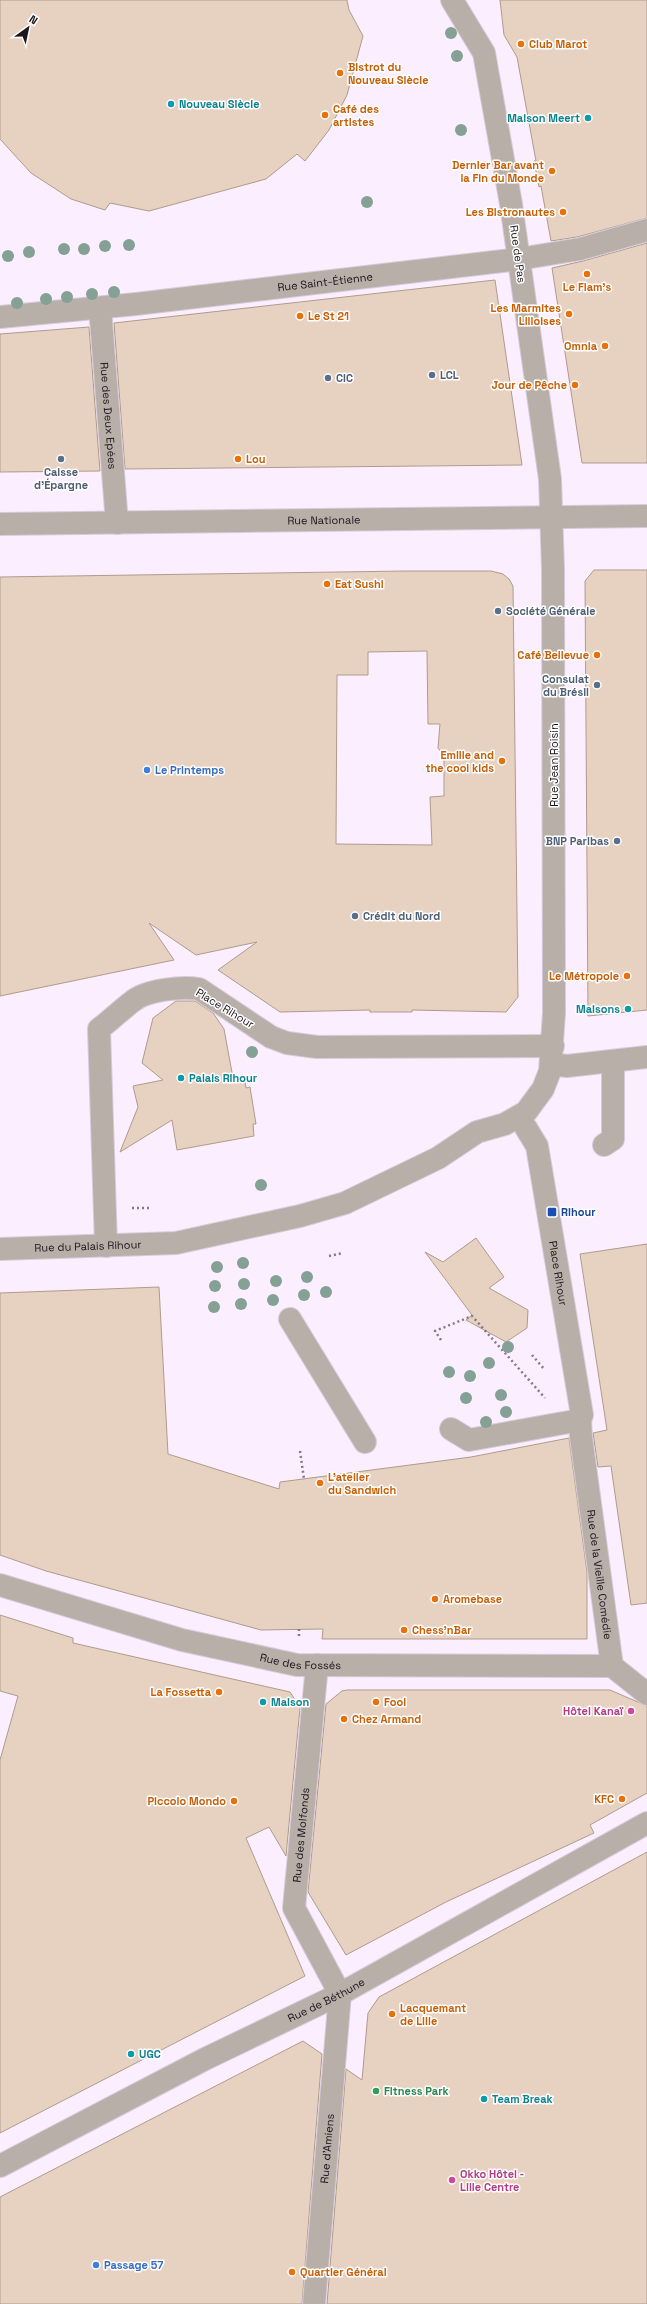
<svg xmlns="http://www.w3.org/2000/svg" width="647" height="2304" font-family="'Space Grotesk',sans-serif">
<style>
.building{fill:#e7d2c2;stroke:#af9b8c;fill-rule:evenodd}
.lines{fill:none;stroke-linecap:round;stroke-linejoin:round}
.minor-casing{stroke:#d7cbdb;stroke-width:24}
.path{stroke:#837985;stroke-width:2.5;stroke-dasharray:2 3;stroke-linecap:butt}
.minor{stroke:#b8afa8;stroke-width:22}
.tree{fill:#85a094}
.food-dot{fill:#e8710a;stroke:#fff;stroke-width:1.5}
.culture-dot{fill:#0f9aa8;stroke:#fff;stroke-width:1.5}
.service-dot{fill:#5c6f8a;stroke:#fff;stroke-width:1.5}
.shop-dot{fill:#3f7fe0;stroke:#fff;stroke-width:1.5}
.transit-dot{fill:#1a4fb4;stroke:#fff;stroke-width:1.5}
.hotel-dot{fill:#d1479c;stroke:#fff;stroke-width:1.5}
.leisure-dot{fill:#2e9e5b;stroke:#fff;stroke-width:1.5}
.labels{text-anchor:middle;stroke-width:3;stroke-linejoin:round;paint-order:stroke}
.food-label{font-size:11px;font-weight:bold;fill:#c56008;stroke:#fff;text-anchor:start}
.culture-label{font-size:11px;font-weight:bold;fill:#0d838f;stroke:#fff;text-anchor:start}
.street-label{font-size:11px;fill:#1b151c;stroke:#fff}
.service-label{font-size:11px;font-weight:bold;fill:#4e5e75;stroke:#fff;text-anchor:start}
.shop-label{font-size:11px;font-weight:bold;fill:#366cbe;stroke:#fff;text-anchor:start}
.transit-label{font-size:11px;font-weight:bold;fill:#164399;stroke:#fff;text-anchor:start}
.hotel-label{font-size:11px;font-weight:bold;fill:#b23c85;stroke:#fff;text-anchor:end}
.leisure-label{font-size:11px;font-weight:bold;fill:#27864d;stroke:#fff;text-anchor:start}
</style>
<rect width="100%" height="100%" fill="#fbeeff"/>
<g class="building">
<polygon points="0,0 347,0 349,10 363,36 347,95 329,130 305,161 297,154 266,179 149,211 110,203 105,210 71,199 31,173 0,139"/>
<polygon points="500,0 647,0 647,218 577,237 551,241 541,186 539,187 534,161 536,161 517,57 504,35"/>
<polygon points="647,243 647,463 582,463 552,268 583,261"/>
<polygon points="495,280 522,465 125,469 114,323"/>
<polygon points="89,327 100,471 0,472 0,334"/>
<polygon points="594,570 647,570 647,1010 588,1016 585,581"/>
<path d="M405,571H491L503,574L509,579L513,586L518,997L506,1012L412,1010V1012H370V1010L280,1012L218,970L257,942L196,955L149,923L174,960L0,996V577ZM427,651L428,724H440L438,748L444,756V796L430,797L432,845L336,844L337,675H368V652Z"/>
<polygon points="176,1001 195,1001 213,1013 224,1029 233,1078 244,1076 246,1088 250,1087 256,1124 253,1124 254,1136 177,1150 172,1120 120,1152 138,1107 133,1086 163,1080 142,1063 153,1018"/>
<polygon points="476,1238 504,1277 489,1288 528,1310 527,1328 506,1342 466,1320 472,1315 425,1252 443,1262"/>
<polygon points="647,1244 647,1603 631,1605 611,1466 598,1467 593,1433 607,1430 580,1254"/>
<polygon points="159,1287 168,1454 279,1489 280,1482 471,1457 569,1438 587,1572 587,1639 322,1639 323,1629 261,1630 46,1571 0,1555 0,1293"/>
<polygon points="0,1615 73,1638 73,1643 290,1692 300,1708 286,1856 269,1827 246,1838 305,1976 0,2133 0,1760 18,1696 0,1691"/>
<polygon points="347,1690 610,1690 647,1706 647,1793 590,1825 594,1833 446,1902 346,1955 308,1892 326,1704 342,1691"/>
<polygon points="647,1852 647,2304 327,2304 346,2069 362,2080 368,2013 379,1997"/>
<polygon points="303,2041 322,2054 302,2304 0,2304 0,2197"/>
</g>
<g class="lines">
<defs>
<g id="minor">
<path id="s1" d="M100,308L117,523"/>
<path id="s2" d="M0,317L136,304L519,259L580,249L647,230"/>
<path id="s3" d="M0,524L647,516"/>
<polyline points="551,1064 567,1066 647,1057"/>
<path id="s4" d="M526,1128L537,1146L582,1415L580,1420L581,1437L612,1666L647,1694"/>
<polyline points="604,1145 613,1139 613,1061"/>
<path d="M106,1246L99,1029C111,1020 121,1010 133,1001C146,990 182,986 199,989L271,1037L287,1043L317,1047L553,1046"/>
<path id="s5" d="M0,1249L176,1243L300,1216L345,1203L438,1158L477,1132L505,1124L526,1112L543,1089L550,1071L554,1013L553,569L550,479L511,204L484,53L452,0"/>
<polyline points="290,1319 365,1442"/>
<polyline points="451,1429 469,1440 580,1420"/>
<path id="s6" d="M0,1585L182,1640L297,1665L612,1666"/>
<path id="s7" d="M0,2166L205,2059L340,1994L647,1823"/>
<path id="s8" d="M314,2304L340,1994L294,1908L317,1665"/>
</g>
</defs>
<use href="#minor" class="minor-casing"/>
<g class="path">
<polyline points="132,1208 151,1208"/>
<polyline points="329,1256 343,1253"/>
<polyline points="441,1340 435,1331 472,1316 545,1398"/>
<polyline points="532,1355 545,1370"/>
<polyline points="300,1451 304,1479"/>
<polyline points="299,1636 299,1629"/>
</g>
<use href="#minor" class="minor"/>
</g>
<g class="tree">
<circle cx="451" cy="33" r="6"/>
<circle cx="457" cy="56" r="6"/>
<circle cx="461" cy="130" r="6"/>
<circle cx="367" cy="202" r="6"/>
<circle cx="129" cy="245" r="6"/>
<circle cx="105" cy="246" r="6"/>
<circle cx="64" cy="249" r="6"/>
<circle cx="84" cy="249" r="6"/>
<circle cx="29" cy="252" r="6"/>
<circle cx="8" cy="256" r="6"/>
<circle cx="114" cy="292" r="6"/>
<circle cx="92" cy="294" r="6"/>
<circle cx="67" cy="297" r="6"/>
<circle cx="46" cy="299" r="6"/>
<circle cx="17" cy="303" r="6"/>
<circle cx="252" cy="1052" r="6"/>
<circle cx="261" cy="1185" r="6"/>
<circle cx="243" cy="1263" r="6"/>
<circle cx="217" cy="1267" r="6"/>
<circle cx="307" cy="1277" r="6"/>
<circle cx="276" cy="1281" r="6"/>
<circle cx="244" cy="1284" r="6"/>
<circle cx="215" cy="1286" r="6"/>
<circle cx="326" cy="1292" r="6"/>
<circle cx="304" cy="1295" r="6"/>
<circle cx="273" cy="1300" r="6"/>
<circle cx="241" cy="1304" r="6"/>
<circle cx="214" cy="1307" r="6"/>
<circle cx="508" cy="1347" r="6"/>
<circle cx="489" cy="1363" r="6"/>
<circle cx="449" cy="1372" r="6"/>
<circle cx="470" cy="1376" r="6"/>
<circle cx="501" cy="1395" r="6"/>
<circle cx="466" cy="1398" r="6"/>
<circle cx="506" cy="1412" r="6"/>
<circle cx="486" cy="1422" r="6"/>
</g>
<g class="food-dot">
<circle cx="521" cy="44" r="4"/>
<circle cx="340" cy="73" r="4"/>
<circle cx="325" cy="115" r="4"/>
<circle cx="552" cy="171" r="4"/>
<circle cx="563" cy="212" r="4"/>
<circle cx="587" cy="274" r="4"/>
<circle cx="569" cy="314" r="4"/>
<circle cx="300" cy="316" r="4"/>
<circle cx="605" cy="346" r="4"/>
<circle cx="575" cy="385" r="4"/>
<circle cx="238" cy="459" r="4"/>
<circle cx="327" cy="584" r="4"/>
<circle cx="597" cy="655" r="4"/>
<circle cx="502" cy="761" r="4"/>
<circle cx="627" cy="976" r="4"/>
<circle cx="320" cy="1483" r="4"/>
<circle cx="435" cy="1599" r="4"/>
<circle cx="404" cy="1630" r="4"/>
<circle cx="219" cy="1692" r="4"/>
<circle cx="376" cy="1702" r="4"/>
<circle cx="344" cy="1719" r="4"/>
<circle cx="622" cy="1799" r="4"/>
<circle cx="234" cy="1801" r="4"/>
<circle cx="392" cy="2014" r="4"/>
<circle cx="292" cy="2272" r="4"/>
</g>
<g class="culture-dot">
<circle cx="171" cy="104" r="4"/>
<circle cx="588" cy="118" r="4"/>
<circle cx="628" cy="1009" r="4"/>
<circle cx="181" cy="1078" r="4"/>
<circle cx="263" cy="1702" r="4"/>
<circle cx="131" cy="2054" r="4"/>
<circle cx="484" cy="2099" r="4"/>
</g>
<g class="service-dot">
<circle cx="432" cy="375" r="4"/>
<circle cx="328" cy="378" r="4"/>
<circle cx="61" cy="459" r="4"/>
<circle cx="498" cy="611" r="4"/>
<circle cx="597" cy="685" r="4"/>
<circle cx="617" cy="841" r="4"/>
<circle cx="355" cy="916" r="4"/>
</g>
<g class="shop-dot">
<circle cx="147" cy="770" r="4"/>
<circle cx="96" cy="2265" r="4"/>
</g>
<rect class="transit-dot" x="547" y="1207" width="10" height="10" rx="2"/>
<g class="hotel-dot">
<circle cx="631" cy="1711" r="4"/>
<circle cx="452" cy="2180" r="4"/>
</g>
<circle class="leisure-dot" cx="376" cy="2091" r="4"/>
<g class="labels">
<g class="food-label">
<text x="529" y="48">Club Marot</text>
<text x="348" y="71">Bistrot du<tspan x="348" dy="13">Nouveau Siècle</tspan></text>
<text x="333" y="113">Café des<tspan x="333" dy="13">artistes</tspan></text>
<text x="544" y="169" text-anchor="end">Dernier Bar avant<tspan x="544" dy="13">la Fin du Monde</tspan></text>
<text x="555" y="216" text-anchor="end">Les Bistronautes</text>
<text x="587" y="291" text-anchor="middle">Le Flam's</text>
<text x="561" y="312" text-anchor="end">Les Marmites<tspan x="561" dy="13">Lilloises</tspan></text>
<text x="308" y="320">Le St 21</text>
<text x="597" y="350" text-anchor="end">Omnia</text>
<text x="567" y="389" text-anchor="end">Jour de Pêche</text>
<text x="246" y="463">Lou</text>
<text x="335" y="588">Eat Sushi</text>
<text x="589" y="659" text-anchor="end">Café Bellevue</text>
<text x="494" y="759" text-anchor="end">Emilie and<tspan x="494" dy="13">the cool kids</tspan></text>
<text x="619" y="980" text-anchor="end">Le Métropole</text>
<text x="328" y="1481">L'atelier<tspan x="328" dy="13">du Sandwich</tspan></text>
<text x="443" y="1603">Aromebase</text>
<text x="412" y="1634">Chess'nBar</text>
<text x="211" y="1696" text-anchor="end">La Fossetta</text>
<text x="384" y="1706">Fool</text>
<text x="352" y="1723">Chez Armand</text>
<text x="614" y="1803" text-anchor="end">KFC</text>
<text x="226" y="1805" text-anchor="end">Piccolo Mondo</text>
<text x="400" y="2012">Lacquemant<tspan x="400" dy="13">de Lille</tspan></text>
<text x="300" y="2276">Quartier Général</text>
</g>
<g class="culture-label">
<text x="179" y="108">Nouveau Siècle</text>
<text x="580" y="122" text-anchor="end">Maison Meert</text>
<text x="620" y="1013" text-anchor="end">Maisons</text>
<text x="189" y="1082">Palais Rihour</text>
<text x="271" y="1706">Maison</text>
<text x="139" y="2058">UGC</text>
<text x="492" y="2103">Team Break</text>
</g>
<g class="street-label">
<text transform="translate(518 254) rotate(82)" y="4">Rue de Pas</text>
<text dy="4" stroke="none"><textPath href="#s2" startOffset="327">Rue Saint-Étienne</textPath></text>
<text dy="4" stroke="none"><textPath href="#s1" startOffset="108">Rue des Deux Epées</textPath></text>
<text dy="4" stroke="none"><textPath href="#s3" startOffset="324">Rue Nationale</textPath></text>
<text transform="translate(554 765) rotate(-90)" y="4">Rue Jean Roisin</text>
<text transform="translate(225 1008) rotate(31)" y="4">Place Rihour</text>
<text dy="4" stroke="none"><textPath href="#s5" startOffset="88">Rue du Palais Rihour</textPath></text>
<text dy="4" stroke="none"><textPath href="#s4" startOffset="150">Place Rihour</textPath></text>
<text dy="4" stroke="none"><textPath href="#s4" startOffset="455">Rue de la Vieille Comédie</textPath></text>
<text dy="4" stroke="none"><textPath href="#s6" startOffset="311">Rue des Fossés</textPath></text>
<text dy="4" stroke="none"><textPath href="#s8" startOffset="482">Rue des Molfonds</textPath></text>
<text dy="4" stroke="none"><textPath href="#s7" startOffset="366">Rue de Béthune</textPath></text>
<text dy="4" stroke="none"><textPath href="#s8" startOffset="156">Rue d'Amiens</textPath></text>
</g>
<g class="service-label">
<text x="440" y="379">LCL</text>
<text x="336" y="382">CIC</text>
<text x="61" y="476" text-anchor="middle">Caisse<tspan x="61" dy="13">d'Épargne</tspan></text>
<text x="506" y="615">Société Générale</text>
<text x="589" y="683" text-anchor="end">Consulat<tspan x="589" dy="13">du Brésil</tspan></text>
<text x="609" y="845" text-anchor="end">BNP Paribas</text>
<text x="363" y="920">Crédit du Nord</text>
</g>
<g class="shop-label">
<text x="155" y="774">Le Printemps</text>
<text x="104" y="2269">Passage 57</text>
</g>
<g class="transit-label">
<text x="561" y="1216">Rihour</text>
</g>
<g class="hotel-label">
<text x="623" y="1715">Hôtel Kanaï</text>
<text x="460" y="2178" text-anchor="start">Okko Hôtel -<tspan x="460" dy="13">Lille Centre</tspan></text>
</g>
<g class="leisure-label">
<text x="384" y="2095">Fitness Park</text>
</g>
</g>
<g transform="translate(28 28) rotate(33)" stroke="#ffffff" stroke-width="3" paint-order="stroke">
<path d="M0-3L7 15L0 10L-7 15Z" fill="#1b151c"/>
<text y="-6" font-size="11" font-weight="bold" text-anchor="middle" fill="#1b151c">N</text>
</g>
</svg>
